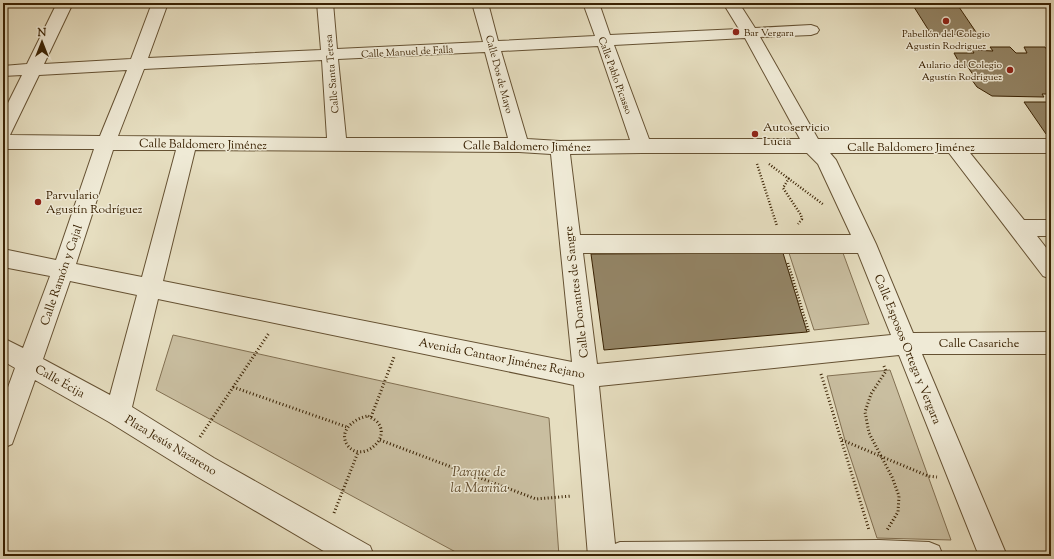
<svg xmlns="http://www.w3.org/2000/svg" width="1054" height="559" font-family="'Sorts Mill Goudy',serif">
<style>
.green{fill:#c9bea0;stroke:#827052}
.building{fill:#938465;stroke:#3a2203}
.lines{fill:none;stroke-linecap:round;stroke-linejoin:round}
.minor-casing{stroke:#655132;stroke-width:2}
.path-far1{stroke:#3a2203;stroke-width:2.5;stroke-dasharray:1 2;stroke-linecap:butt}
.path{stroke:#3a2203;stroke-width:3;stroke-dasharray:1 2.5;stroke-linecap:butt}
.minor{fill:#efead6;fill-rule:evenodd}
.poi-dot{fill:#8f2418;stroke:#efead6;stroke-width:1.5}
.labels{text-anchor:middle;stroke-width:3;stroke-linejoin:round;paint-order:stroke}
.far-poi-label{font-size:10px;fill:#3a2203;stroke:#efead6;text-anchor:start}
.far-street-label{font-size:10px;fill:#3a2203;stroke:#efead6}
.poi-label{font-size:12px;fill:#3a2203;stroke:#efead6;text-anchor:start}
.street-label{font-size:12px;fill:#3a2203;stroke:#efead6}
.near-park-label{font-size:14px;font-style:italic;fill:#5e492a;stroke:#efead6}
</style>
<rect width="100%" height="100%" fill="#e6dec0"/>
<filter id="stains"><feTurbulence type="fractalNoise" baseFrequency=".005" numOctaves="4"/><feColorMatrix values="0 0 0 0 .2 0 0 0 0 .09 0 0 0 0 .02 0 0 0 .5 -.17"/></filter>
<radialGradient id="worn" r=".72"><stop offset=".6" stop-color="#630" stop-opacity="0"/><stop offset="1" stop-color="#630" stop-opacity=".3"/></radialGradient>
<g class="green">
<polygon points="789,253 843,253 869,324 814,330"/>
<polygon points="173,335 549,418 559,556 463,556 156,390"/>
<polygon points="890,370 951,540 877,538 846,444 827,376"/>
</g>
<g class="building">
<polygon points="914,7 959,7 978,35 931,34"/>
<polygon points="990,47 1010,47 1016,53 1027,53 1024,47 1045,47 1047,50 1051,50 1051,94 1042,94 1044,97 992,96 977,87 969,76 974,76 965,63 960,64 954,53 974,53 972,50 993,51"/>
<polygon points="1024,102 1051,102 1051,134 1046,134"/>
<polygon points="783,253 807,332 604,350 591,254"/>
</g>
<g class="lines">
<defs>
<path id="minor" d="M57,3H73L44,64L131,59L152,3H168L148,58L321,50L317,3H333L337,49L483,42L472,3H488L498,41L595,36L583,3H599L610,35L739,29L723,3H739L755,28L811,25L817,27L819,30L817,33L811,35L760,37L818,139H1051V153H970L1024,220H1051V236H1037L1051,254V279L1043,276L949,153H830L836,160L876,244L913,333L1051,332V354H922L1007,556H979L899,355L599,386L615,544L620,542L879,540L929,542L939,546L943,556H588L574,385L158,299L132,407L214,458L370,546L374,556H332L196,476L109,422L35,380L12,444L3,448V401L15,368L3,361V338L23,348L50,276L3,267V249L56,260L94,149H3V113L22,75L3,76V66L27,64ZM745,38L800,139H649L614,45ZM598,46L630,140L560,141L527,139L501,51ZM485,52L508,138H346L338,59ZM322,60L327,138L118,136L144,69ZM127,70L100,136L10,135L39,75ZM113,150H176L142,277L76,264ZM195,150L519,152L551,154L572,362L163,281ZM642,153H807L818,164L851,235H580L570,154ZM583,253H858L891,335L597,364ZM70,281L137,295L110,395L43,359Z"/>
</defs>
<use href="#minor" class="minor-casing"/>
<g class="path-far1">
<polyline points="757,164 777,226"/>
<polyline points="769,164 824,205"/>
<polyline points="789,178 783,188 801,215 802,219 798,224"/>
<polyline points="788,263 809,332"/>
</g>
<g class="path">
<polyline points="808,331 809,333"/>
<polyline points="884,366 886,371 871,394 865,412 869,433 892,477 899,496 898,512 887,530"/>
<polyline points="821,374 869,530"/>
<polyline points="233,387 347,427"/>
<path d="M368,416C371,418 376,420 378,423C391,439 362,463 348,446C337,431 355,418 368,416Z"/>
<polyline points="371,417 394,357"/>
<polyline points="200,437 269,333"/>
<polyline points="380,440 536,499 572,496"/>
<polyline points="842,440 928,476 937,477"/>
<polyline points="334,513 358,452"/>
</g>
<use href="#minor" class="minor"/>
</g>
<g class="poi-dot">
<circle cx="946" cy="21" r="4"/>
<circle cx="736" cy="32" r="4"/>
<circle cx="1010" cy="70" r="4"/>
<circle cx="755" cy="134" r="4"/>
<circle cx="38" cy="202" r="4"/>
</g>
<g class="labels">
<g class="far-poi-label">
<text x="744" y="36">Bar Vergara</text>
<text x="946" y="37" text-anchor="middle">Pabellón del Colegio<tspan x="946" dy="12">Agustín Rodriguez</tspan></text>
<text x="1002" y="68" text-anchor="end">Aulario del Colegio<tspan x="1002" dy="12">Agustín Rodríguez</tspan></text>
</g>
<g class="far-street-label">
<text transform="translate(407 51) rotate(-3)" y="4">Calle Manuel de Falla</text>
<text transform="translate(331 74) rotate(-95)" y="4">Calle Santa Teresa</text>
<text transform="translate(500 74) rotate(75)" y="4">Calle Dos de Mayo</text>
<text transform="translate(616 75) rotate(70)" y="4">Calle Pablo Picasso</text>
</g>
<g class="poi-label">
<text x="763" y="131">Autoservicio<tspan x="763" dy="14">Lucia</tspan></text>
<text x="46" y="199">Parvulario<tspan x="46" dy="14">Agustín Rodríguez</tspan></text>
</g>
<g class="street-label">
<text transform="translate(203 144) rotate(1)" y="4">Calle Baldomero Jiménez</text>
<text transform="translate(527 146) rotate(1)" y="4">Calle Baldomero Jiménez</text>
<text x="911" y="151">Calle Baldomero Jiménez</text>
<text transform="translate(61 275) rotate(-71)" y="4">Calle Ramón y Cajal</text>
<text transform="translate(576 292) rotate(-97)" y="4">Calle Donantes de Sangre</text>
<text x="979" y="347">Calle Casariche</text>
<text transform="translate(908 349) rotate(68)" y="4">Calle Esposos Ortega y Vergara</text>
<text transform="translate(502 358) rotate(11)" y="4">Avenida Cantaor Jiménez Rejano</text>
<text transform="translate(60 381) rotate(29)" y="4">Calle Écija</text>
<text transform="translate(171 445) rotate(31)" y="4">Plaza Jesús Nazareno</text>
</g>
<g class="near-park-label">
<text x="479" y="476">Parque de<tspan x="479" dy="16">la Marina</tspan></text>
</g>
</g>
<rect width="1054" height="559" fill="none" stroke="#e6dec0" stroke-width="16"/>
<rect x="4" y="4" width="1046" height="551" fill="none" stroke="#3a2203" stroke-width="2"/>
<rect x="8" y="8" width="1038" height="543" fill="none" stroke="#3a2203"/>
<g transform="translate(42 42)" stroke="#efead6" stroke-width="3" paint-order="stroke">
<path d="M0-3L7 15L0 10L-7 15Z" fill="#3a2203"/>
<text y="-6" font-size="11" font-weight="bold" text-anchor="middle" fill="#3a2203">N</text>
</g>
<rect width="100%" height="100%" filter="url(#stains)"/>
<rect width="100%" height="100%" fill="url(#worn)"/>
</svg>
